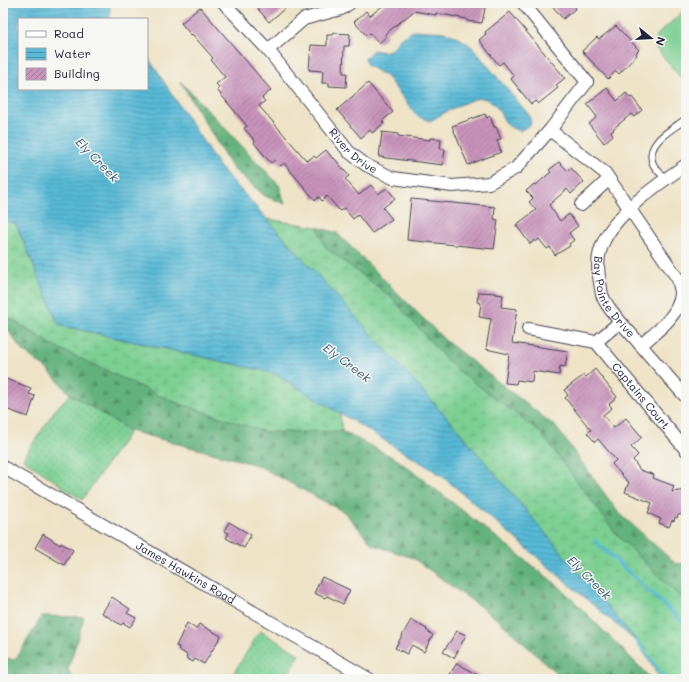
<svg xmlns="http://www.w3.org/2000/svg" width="689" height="682" font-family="Mali,sans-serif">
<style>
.grass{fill:url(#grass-dots);stroke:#4e7866}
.forest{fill:url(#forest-firs);stroke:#436a5c}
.wetland{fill:url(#wetland-marsh);stroke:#4e7866}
.garden{fill:#7bcf92;stroke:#4e7866}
.water{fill:url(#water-rules);stroke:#3d6e89}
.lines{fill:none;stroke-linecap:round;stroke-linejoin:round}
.stream{stroke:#58bad7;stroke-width:3.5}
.building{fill:url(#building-hatch)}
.service-casing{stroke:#413f50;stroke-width:8}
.minor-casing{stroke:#413f50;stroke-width:14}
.service{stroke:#fff;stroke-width:6}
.minor{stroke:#fff;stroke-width:12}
.labels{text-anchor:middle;stroke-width:3;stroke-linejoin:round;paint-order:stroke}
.street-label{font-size:11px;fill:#22223b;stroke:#f6f6f2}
.water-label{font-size:12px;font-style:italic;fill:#355772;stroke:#f6f6f2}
</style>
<defs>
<pattern id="grass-dots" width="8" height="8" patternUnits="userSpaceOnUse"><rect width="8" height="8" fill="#7bcf92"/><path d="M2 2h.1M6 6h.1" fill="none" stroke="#6ab17f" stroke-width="1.8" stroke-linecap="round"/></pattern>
<pattern id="forest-firs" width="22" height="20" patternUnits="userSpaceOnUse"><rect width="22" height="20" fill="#64b27c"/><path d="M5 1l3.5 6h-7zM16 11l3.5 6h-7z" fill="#529067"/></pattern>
<pattern id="wetland-marsh" width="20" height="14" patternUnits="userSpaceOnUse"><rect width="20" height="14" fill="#7bcf92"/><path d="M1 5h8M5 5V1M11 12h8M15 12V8" fill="none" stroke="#6ab17f"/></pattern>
<pattern id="water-rules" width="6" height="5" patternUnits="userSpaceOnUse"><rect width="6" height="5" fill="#58bad7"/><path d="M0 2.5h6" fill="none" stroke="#4897b0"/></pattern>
<pattern id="building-hatch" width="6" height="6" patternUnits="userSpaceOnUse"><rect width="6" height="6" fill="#c893bb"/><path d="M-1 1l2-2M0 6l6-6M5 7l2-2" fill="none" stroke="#a27899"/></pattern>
</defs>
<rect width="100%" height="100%" fill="#f6f6f2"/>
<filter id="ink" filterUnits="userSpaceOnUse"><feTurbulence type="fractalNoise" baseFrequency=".025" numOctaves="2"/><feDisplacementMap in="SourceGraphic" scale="8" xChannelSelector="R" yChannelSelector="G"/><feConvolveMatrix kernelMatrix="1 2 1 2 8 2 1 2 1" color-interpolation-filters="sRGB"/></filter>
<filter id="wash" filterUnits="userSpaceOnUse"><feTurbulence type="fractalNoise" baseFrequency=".012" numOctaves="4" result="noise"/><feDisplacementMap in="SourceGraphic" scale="16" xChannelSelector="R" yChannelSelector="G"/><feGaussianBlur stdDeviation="0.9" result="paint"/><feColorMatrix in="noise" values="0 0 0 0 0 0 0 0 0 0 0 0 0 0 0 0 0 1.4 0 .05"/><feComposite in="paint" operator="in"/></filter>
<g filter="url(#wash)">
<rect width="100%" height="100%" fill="#eee3c6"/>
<g class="grass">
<polygon points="70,394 130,431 82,500 23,459 55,410"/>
<polygon points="260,631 299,654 286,679 230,679"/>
</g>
<g class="forest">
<polygon points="180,81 279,185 285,204 265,196 233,169"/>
<polygon points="317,227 337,233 446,341 556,427 618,512 676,564 686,563 686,603 617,535 540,432 452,366 392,298 326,248"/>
<polygon points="3,314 54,346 169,399 265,432 342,431 398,460 561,588 652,679 563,679 497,619 413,558 373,545 344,512 257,465 130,431 70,394 48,370 21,349 3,323"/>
<polygon points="42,616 84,617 68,670 74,679 3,679 3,657 15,660"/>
</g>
<g class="wetland">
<polygon points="267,219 317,227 326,248 392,298 452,366 540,432 617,535 686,603 686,679 660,679 639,644 457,429"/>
<polygon points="3,220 16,224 59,325 274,373 340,413 342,431 265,432 169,400 54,346 3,314"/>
</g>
<polygon class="garden" points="686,9 686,84 655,47 657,35"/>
<g class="water">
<polygon points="3,3 110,3 110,19 19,19 19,89 147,89 147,56 219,166 457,429 639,644 441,475 274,373 59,325 16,224 3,220"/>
<path d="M415,30L444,32L458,37L472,47L529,115L531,124L520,131C505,126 507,124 499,111C495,105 490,99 482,98C471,97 441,115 430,121L417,116L387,77L367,65L365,58L373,50L384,52L393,49L399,39Z"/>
</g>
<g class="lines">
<g class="stream">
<polyline points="595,541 686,625"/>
<polyline points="637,641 665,679"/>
</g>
</g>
<g id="blocks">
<g class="building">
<polygon points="253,3 291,3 269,22"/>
<polygon points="386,3 486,3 482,23 467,21 467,19 436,13 436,15 414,11 385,34 387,36 379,43 370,33 367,36 354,22 366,11 370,16"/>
<polygon points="550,3 572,3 576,8 563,19"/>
<polygon points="200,7 271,90 262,98 265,101 259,106 307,161 314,156 316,158 326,150 333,159 334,158 349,176 345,179 359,195 371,185 378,194 387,188 395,198 383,208 392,219 372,233 358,215 353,219 344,208 340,211 327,196 322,201 319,197 315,200 284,163 281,166 275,160 271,163 254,143 255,141 244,128 247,126 217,90 220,88 216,84 225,77 211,60 213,58 192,34 191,35 181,23"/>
<polygon points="510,12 565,78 556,85 558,88 538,104 535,101 531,104 511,79 514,76 503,62 499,65 479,40 486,34 485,32"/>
<polygon points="616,26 639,50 636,53 637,55 619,74 616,71 608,79 582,51 597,37 599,39"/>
<polygon points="334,33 350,34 349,46 344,46 343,73 347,73 346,87 329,86 329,83 322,83 323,71 309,70 311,45 327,46 327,35 333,35"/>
<polygon points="368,83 393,112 382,121 384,123 376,130 372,133 370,130 361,138 337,110"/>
<polygon points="607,88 617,101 626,93 630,98 632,97 642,110 634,117 631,114 613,129 614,130 611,132 613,135 604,143 589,124 597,117 587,104"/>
<polygon points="485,114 487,118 490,116 494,127 496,127 501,139 497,140 501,152 468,165 452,126"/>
<polygon points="382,132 398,134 398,136 430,140 430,138 441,139 440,149 445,149 443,165 379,157"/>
<polygon points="559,162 568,171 571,168 584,182 571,194 567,189 549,205 560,221 569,214 578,226 569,233 574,240 569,244 570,246 555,255 550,247 547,249 539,239 536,242 535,240 530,244 516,225 536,210 529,202 533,198 526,191 534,184 536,185 551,172 549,170"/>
<polygon points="411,199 495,207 494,219 498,220 494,249 407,240"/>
<polygon points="479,292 496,293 496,294 503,295 501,307 517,309 512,343 568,351 565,367 560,366 559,375 533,371 532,382 517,380 516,384 505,383 509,354 486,349 491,319 479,317 481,303 477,302"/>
<polygon points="595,369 617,397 609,404 612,408 603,415 614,428 626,418 642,437 631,447 638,455 633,460 640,470 654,475 653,478 674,486 672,492 686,490 686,514 678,515 677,518 675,517 674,521 672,520 669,527 659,523 661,519 648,513 652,503 625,492 629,482 627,481 612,464 616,460 598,439 595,442 587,433 591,430 565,398 568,395 564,390 584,375 586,377"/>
<polygon points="3,378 31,388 29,394 35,396 28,417 3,408"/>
<polygon points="229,522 251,535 244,548 226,538 229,533 224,531"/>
<polygon points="43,534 60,545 61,543 73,550 64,565 35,548"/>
<polygon points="322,577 350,590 343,604 327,596 325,598 314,593"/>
<polygon points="112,597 130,609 127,613 136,618 130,627 123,623 121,625 102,613"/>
<polygon points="411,620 427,629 426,630 433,635 424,652 412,645 407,654 395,648"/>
<polygon points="187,623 196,629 199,624 221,636 204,664 195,659 193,662 186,658 187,655 178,649 179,647 176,646"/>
<polygon points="457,631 466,635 454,658 443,652"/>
<polygon points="457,663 484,679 447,679"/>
</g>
</g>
</g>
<g filter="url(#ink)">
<use href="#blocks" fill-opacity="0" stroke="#413f50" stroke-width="1"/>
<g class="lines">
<defs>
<path id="service" d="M665,178C661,174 653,167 652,161C647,141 673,129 686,119"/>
<g id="minor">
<path id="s1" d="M224,3L268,50L349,152L366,165L393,178L452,186L489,183L516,168L550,130L587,82L523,3"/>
<polyline points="268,50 304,19 341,9 350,3"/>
<path d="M550,130L605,173L678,279C679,284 681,289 681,294C679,316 656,332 641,345"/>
<path id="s2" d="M686,165C659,183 616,213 603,243C597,256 597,269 600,282C601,287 601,293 603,297C607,308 624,326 632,335C650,356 668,377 686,397"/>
<polyline points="581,205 609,179"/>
<polyline points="528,329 596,342 620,322"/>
<path id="s3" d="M596,342L686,450"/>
<path id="s4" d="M3,467L369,679"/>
</g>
</defs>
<use href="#service" class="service-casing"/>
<use href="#minor" class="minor-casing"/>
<use href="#service" class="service"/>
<use href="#minor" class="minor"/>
</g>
</g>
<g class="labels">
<g class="street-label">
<text dy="4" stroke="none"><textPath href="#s1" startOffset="197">River Drive</textPath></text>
<text dy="4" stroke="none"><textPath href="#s2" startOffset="174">Bay Pointe Drive</textPath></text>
<text dy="4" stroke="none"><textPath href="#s3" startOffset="70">Captains Court</textPath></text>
<text dy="4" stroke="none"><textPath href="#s4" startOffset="211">James Hawkins Road</textPath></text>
</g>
<g class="water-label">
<text transform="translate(97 160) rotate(46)" y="4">Ely Creek</text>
<text transform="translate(347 363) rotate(37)" y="4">Ely Creek</text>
<text transform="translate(589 578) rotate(45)" y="4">Ely Creek</text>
</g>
</g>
<rect width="689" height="682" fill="none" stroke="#f6f6f2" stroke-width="16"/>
<rect x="18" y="18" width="130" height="72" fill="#f6f6f2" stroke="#a1a1a9"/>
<rect x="26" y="31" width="20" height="6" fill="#ffffff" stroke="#a1a1a9"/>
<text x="54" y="38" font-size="12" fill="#22223b">Road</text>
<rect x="26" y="48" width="20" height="12" fill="url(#water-rules)" stroke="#a1a1a9"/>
<text x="54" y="58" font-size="12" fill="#22223b">Water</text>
<rect x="26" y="68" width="20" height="12" fill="url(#building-hatch)" stroke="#a1a1a9"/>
<text x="54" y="78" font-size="12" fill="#22223b">Building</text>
<g transform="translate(651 38) rotate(108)" stroke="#f6f6f2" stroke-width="3" paint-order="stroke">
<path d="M0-3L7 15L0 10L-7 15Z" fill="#22223b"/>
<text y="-6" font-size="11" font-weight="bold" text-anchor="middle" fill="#22223b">N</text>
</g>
</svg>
